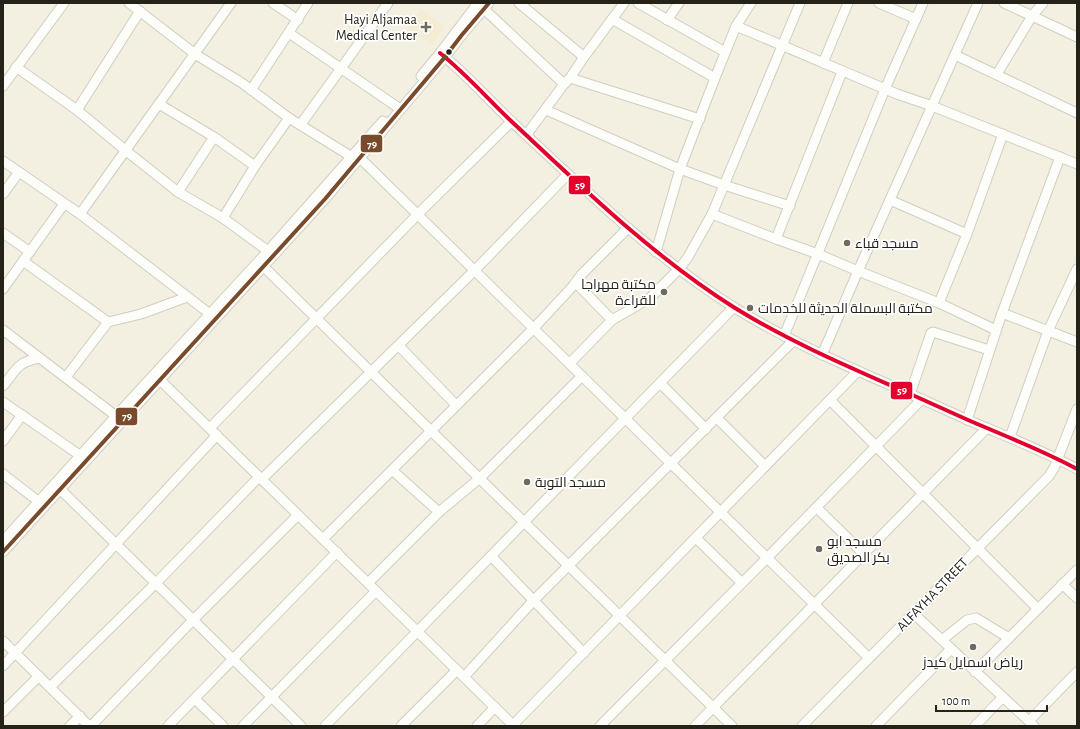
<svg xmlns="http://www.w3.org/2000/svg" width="1080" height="729" font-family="'Alegreya Sans',Cairo,sans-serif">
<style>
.built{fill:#f4edd3}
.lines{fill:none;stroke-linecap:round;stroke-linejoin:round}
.minor-casing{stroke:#d0cec2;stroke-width:11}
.minor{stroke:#fdfdfa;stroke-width:9}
.bus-1-casing{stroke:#fff;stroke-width:7}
.bus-2-casing{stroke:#fff;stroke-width:7}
.bus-1{stroke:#e4002b;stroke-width:4}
.bus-2{stroke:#7a4b2a;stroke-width:4}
.poi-dot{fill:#6d6a5f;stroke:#fff;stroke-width:1.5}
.bus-dot{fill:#252219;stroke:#fff;stroke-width:1.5}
.labels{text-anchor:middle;stroke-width:3.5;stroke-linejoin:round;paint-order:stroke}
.poi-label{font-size:14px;fill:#252219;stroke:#fff;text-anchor:start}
.street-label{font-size:14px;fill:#252219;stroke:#fff}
.line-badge{stroke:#fff;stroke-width:1.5}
.badge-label{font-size:11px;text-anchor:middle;font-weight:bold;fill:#fff}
</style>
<rect width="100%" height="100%" fill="#f3f0e1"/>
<polygon class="built" points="421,9 445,26 432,45 408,28"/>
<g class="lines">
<defs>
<g id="minor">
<polyline points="129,3 195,54 242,83 289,118 352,157"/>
<polyline points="273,3 298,20"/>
<polyline points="519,3 584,57"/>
<polyline points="638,3 725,52"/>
<polyline points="879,3 916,19"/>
<polyline points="1004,3 1077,37"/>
<polyline points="484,9 564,84"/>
<polyline points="612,19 715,78"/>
<polyline points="667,20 679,3"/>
<polyline points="736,26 897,94 932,106 1077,164"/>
<polyline points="289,33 396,106"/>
<path d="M440,53C465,73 487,98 510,120C581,186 652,256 735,308C790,342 849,367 908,393C928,402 948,411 968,420C1005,436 1042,450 1077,469"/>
<polyline points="955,55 1077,113"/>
<polyline points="823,63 848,3"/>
<polyline points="16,67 77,110 125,150 178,192 223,218 268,251"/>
<polyline points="997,74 1032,16 1043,3"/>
<polyline points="421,76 440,53 478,3"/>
<polyline points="570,78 700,119"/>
<polyline points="3,86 64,3"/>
<polyline points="251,90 308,3"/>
<polyline points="159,104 214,137 255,166"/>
<polyline points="77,110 140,11"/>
<polyline points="546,110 680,169 724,185 790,206"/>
<polyline points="301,124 388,3"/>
<polyline points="527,134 564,84 570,78 584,57 624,3"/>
<polyline points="360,158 869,658"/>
<polyline points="3,161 80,214 210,314"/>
<polyline points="178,192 214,137"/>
<polyline points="3,194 19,172"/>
<polyline points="890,200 967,234"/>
<polyline points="80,214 231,3"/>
<polyline points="712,214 776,239 818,254 858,271 939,303 996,330"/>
<polyline points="223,218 255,166 289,118"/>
<polyline points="3,233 30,252"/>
<polyline points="776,239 842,72"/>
<polyline points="656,252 680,169 715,78 736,26 751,3"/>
<polyline points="23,261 108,322 141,314 187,297"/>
<polyline points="263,266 732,726"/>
<polyline points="576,283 612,320"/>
<polyline points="3,289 64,204"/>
<polyline points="939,303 967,234 1003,134"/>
<polyline points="1002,313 1077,342"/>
<polyline points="3,330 116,416"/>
<polyline points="784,336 885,89 923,3"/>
<polyline points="399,346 456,405"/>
<polyline points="822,355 858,271 978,3"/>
<polyline points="570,363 612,320 650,298 679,269 688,257 712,214 800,3"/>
<polyline points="156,376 514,726"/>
<polyline points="66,377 108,322"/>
<polyline points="660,383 706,429"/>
<path d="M3,386C17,369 17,362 40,358"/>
<polyline points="910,394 931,333 933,332 989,350"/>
<polyline points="830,400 1038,609"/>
<polyline points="3,402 81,456"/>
<polyline points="717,418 765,466"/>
<polyline points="967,420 1002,313 1060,157"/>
<polyline points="210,428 418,214 512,121"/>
<polyline points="1010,437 1048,331 1077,269"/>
<polyline points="3,441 22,415"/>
<polyline points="392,470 439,512"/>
<polyline points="3,474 38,501"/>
<polyline points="262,479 475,270 568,174"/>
<polyline points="60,489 301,726"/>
<polyline points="817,508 864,554"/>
<polyline points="696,538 742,583"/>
<polyline points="323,539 534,328 573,286 581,275 628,228"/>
<polyline points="3,541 135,395 268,251 383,121"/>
<polyline points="3,552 325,199 445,57 461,36 489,3"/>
<polyline points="491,556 584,653"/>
<polyline points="368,583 439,512 480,478 582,376"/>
<polyline points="1062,584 1077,598"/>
<polyline points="913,613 1034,726"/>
<polyline points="942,640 967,620 976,618 1009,638"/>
<polyline points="3,641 89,726"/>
<polyline points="3,666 217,435"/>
<polyline points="975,672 1077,570"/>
<polyline points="464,677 533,601 793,341"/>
<polyline points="50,687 156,583 259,477"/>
<polyline points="195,699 223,726"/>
<polyline points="3,712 39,676"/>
<polyline points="1029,721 1077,672"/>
<polyline points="513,725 858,371"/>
<polyline points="70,726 80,716"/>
<polyline points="91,726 193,620 298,515"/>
<polyline points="168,726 337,552"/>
<polyline points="243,726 376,591"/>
<polyline points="325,726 734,307"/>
<polyline points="401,726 457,670"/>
<polyline points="477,726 495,707"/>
<polyline points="600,726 767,558 922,399"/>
<polyline points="695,726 987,428"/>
<polyline points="802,726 1049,476 1054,468 1077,409"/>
<polyline points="876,726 951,649"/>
<polyline points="975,726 1003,697"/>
</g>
</defs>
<use href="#minor" class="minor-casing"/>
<use href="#minor" class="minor"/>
<defs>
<path id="bus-1" d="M440,53C465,73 487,98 510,120C581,186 652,256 735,308C790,342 849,367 908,393C928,402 948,411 968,420C1005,436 1042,450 1077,469"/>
<polyline id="bus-2" points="3,552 325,199 445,57 461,36 489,3"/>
</defs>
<use href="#bus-1" class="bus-1-casing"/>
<use href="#bus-2" class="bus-2-casing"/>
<use href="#bus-1" class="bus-1"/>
<use href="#bus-2" class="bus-2"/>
</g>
<g class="poi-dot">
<path d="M424 21h4v4h4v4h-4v4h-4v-4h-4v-4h4z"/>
<circle cx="847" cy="243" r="4"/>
<circle cx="664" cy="292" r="4"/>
<circle cx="750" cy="308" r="4"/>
<circle cx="527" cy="482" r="4"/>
<circle cx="819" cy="549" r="4"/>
<circle cx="973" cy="647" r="4"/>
</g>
<circle class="bus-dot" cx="449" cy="52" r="3.5"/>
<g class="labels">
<g class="poi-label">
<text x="417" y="24" text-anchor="end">Hayi Aljamaa<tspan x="417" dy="16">Medical Center</tspan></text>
<text x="855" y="248">مسجد قباء</text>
<text x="656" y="289" text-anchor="end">مكتبة مهراجا<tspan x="656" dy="16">للقراءة</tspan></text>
<text x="758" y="313">مكتبة البسملة الحديثة للخدمات</text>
<text x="535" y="487">مسجد التوبة</text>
<text x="827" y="546">مسجد ابو<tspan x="827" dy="16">بكر الصديق</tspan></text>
<text x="973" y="667" text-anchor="middle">رياض اسمايل كيدز</text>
</g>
<g class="street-label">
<text transform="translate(932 594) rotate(-46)" y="5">ALFAYHA STREET</text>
</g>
</g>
<g class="line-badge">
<rect x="360" y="134" width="23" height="19" rx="4" fill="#7a4b2a"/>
<rect x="568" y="175" width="23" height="20" rx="4" fill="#e4002b"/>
<rect x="890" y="381" width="23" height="19" rx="4" fill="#e4002b"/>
<rect x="115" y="407" width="23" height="19" rx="4" fill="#7a4b2a"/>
</g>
<g class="badge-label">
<text x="372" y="148">79</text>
<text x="580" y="189">59</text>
<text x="902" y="394">59</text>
<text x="127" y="420">79</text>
</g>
<rect width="1080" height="729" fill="none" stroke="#252219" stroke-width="8"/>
<path d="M936 705v6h111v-6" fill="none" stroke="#252219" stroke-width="2"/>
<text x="942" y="705" font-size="12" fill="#252219" stroke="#ffffff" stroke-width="3" paint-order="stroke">100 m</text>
</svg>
